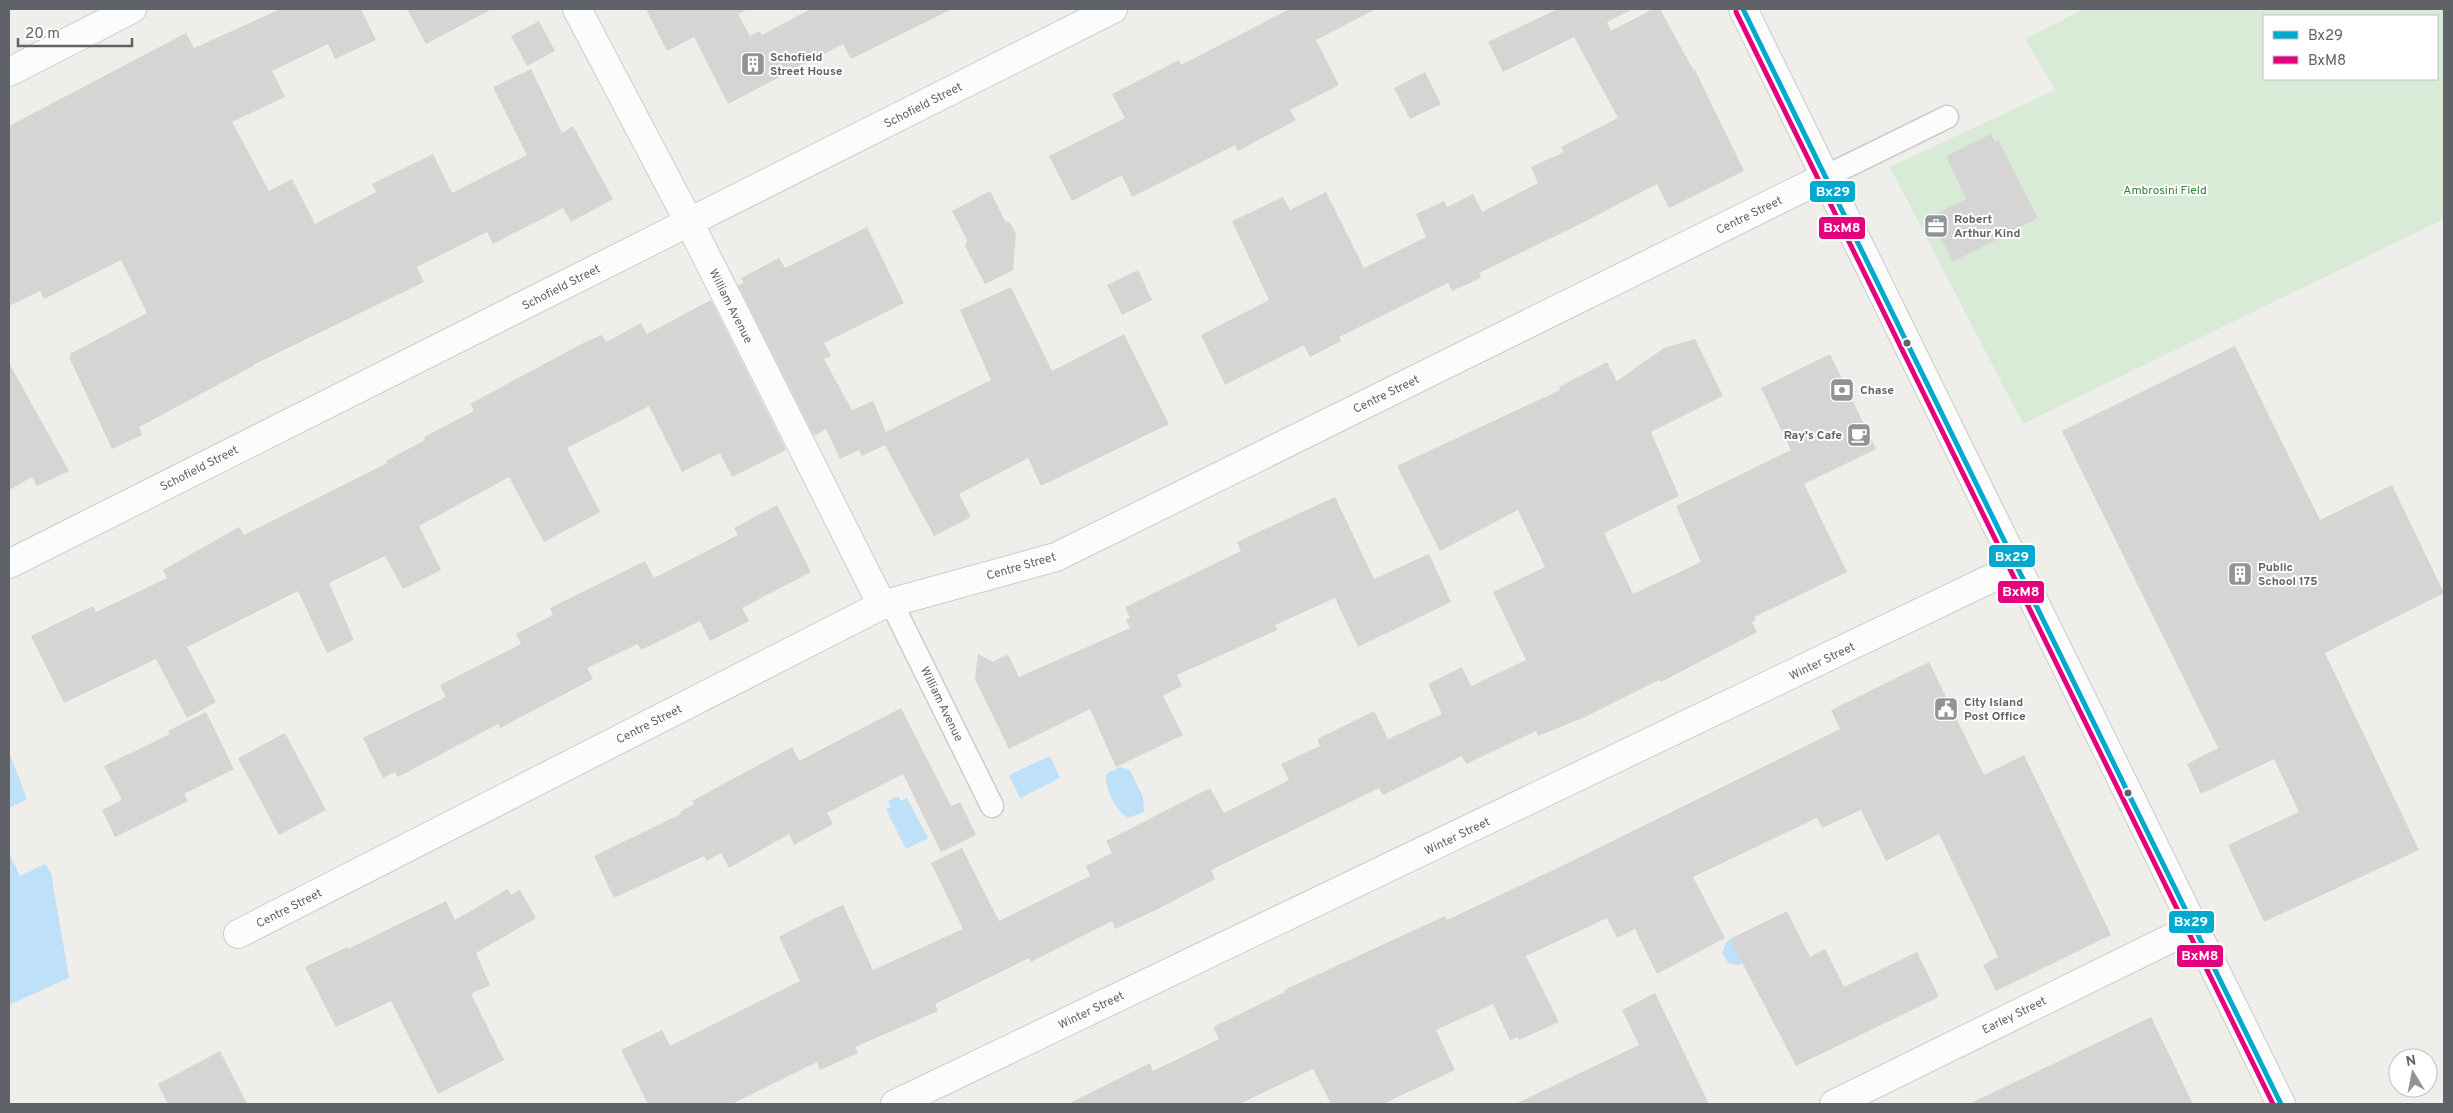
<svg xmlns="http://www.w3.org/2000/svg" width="2453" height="1113" font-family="Overpass,sans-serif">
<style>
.green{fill:#d8ebd6;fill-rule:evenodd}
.water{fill:#bfe0f9}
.building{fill:#d6d5d3}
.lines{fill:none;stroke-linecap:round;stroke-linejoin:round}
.service-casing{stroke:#cbcccc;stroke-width:25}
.minor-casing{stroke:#cbcccc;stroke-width:30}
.secondary-casing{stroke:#cacacb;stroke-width:30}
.service{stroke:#fdfcfc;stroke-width:22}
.minor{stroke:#fdfcfc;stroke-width:28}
.secondary{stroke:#fdfcfc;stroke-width:28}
.bus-1-casing{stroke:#fff;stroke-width:9}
.bus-2-casing{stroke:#fff;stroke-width:9}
.bus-1{stroke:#00a9ce;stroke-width:5}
.bus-2{stroke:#e5007d;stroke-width:5}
.bus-dot{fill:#5f6368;stroke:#fff;stroke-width:2}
.labels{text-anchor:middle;stroke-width:4;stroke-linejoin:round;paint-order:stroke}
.poi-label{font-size:12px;font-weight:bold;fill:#5f6368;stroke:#fff;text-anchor:start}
.street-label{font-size:12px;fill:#5f6368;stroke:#fff}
.park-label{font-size:12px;fill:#348238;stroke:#fff}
.line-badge{stroke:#fff;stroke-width:2}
.badge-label{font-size:14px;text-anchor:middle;font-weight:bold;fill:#fff}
</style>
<rect width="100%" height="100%" fill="#efeeea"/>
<path class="green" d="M2084,9H2444V219L2023,424L1890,167L2055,90L2025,39ZM2264,16H2437V79H2264Z"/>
<g class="water">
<polygon points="9,752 27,799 9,808"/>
<polygon points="1050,756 1060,778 1020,798 1009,775"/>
<path d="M1120,767L1130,770L1143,797L1144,812L1128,818C1115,810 1105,789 1106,774Z"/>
<polygon points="898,796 901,801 907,798 928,838 906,849 886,809 891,807 888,801"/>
<polygon points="9,853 20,876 45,864 51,873 69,978 9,1005"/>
<polygon points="1757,926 1769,949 1739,965 1728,963 1722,952 1727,941"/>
</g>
<g class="building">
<polygon points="281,9 361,9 376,40 335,59 328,44 272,71 285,97 232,122 269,191 292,179 315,224 376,192 372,184 433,154 452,193 527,155 493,87 531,69 562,133 573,126 613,199 571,222 563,208 493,244 487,232 417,267 424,282 253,365 253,366 139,427 142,435 112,449 69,357 71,356 70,354 147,313 121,260 44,299 40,291 9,306 9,126 186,33 194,48"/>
<polygon points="407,9 492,9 426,44"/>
<polygon points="646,9 749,9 738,14 750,36 760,31 762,35 811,9 952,9 851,59 843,44 728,104 694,37 667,51"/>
<polygon points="1290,9 1376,9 1316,40 1339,85 1290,110 1296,120 1238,151 1235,145 1132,197 1122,175 1072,201 1049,156 1125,118 1112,94 1179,60 1181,65"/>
<polygon points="1558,9 1633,9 1607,22 1611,31 1653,9 1660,9 1694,71 1695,70 1744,171 1669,208 1657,184 1582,223 1479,273 1481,278 1452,291 1448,283 1339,337 1341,341 1310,357 1304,345 1225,385 1201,335 1269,300 1232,221 1283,197 1290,210 1326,192 1364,268 1426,237 1416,214 1444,201 1447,207 1473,194 1482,212 1538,183 1531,167 1564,152 1561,147 1618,118 1574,37 1503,72 1488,42"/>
<polygon points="539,21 555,51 527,66 511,36"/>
<polygon points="1425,72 1441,104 1410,119 1394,88"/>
<polygon points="1991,134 1995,142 1998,140 2038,218 1953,262 1930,217 1966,199 1946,156"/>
<polygon points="990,191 1005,221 1010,223 1016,233 1013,270 985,284 965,246 967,240 952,211"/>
<polygon points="867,227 904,303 824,343 831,356 824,359 852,410 873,401 886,432 991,380 960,310 1011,287 1052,371 1124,334 1169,424 1041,486 1028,458 959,494 971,517 934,536 885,445 862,456 859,450 840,459 826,429 814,436 738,285 744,283 741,278 779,258 785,268"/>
<polygon points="1138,270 1152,300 1122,315 1107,285"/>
<polygon points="711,300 786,450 732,477 720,453 682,472 649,406 567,448 600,512 544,542 509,477 419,526 441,570 403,589 385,556 329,583 354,640 327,653 298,591 187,647 216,702 187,718 156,659 64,703 31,636 93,606 96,612 167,578 163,570 239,527 244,535 387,463 386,461 425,440 424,437 474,411 470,404 585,342 602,335 606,342 641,323 647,334"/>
<polygon points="1695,339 1723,396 1651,432 1679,496 1604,533 1633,594 1701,562 1676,506 1791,450 1761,388 1830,354 1876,449 1804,484 1847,572 1754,617 1756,620 1752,622 1757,632 1661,682 1659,680 1585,717 1538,736 1536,731 1466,764 1462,756 1383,795 1379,788 1211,870 1215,879 1158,909 1115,929 1112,921 1031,962 1029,958 935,1004 938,1011 855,1047 858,1053 820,1070 817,1062 732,1104 648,1104 621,1050 662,1030 670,1046 800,981 779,937 815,918 843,905 873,970 963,929 931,863 962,848 999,921 1090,876 1086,866 1112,853 1106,841 1210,788 1224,813 1289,780 1281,764 1320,746 1317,739 1374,711 1388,739 1442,714 1428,684 1462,667 1471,686 1526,660 1493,592 1545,567 1518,510 1440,551 1397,466 1560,390 1559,387 1607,362 1617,381 1664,348"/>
<polygon points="2235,346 2320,520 2392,485 2444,593 2325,653 2419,850 2264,922 2228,845 2299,812 2274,759 2201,794 2187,764 2218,748 2062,431"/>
<polygon points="9,363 69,471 37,486 32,477 9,490"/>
<polygon points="1335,497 1374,579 1429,554 1451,602 1358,647 1335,598 1275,625 1277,630 1177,675 1182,686 1163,696 1183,735 1116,767 1090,709 1009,749 975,679 978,654 993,662 1008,654 1019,677 1130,628 1126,620 1130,618 1125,607 1241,551 1237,542"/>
<polygon points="777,505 811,572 742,608 749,621 710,641 700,621 641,650 638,644 587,668 593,679 500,728 498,724 398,777 395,772 383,778 363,738 446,697 440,685 521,644 516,634 553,615 550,608 645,561 654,578 738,535 734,528"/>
<polygon points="1929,662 1984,775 2024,755 2111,935 1996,991 1983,965 1998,957 1939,834 1886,861 1861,810 1822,828 1817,818 1693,877 1725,938 1657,974 1635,929 1617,938 1607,918 1526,956 1559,1022 1519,1040 1518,1037 1510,1040 1493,1004 1436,1030 1455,1070 1383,1104 1331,1104 1313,1069 1239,1104 1068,1104 1150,1063 1153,1071 1219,1039 1213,1027 1285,992 1284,990 1445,916 1447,920 1570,862 1840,729 1831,710"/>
<polygon points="901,708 951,806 960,802 976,835 941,852 903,774 827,813 833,824 794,845 789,834 729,868 721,853 707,861 704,856 614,898 594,856 681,814 680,812 694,804 692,801 792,747 799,761"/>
<polygon points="206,712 234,769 184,794 188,801 115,837 102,810 122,800 104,766 170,734 168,731"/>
<polygon points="285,733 326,810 279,835 238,758"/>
<polygon points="508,889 511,895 520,890 536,918 476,953 490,985 471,994 504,1060 438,1094 391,1001 336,1027 305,967 347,947 348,949 446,901 455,920"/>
<polygon points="1787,911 1810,957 1825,949 1844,987 1917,952 1939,997 1796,1066 1730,939"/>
<polygon points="1655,993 1709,1104 1515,1104 1639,1045 1622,1010"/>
<polygon points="2151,1017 2193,1104 1969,1104"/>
<polygon points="220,1051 247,1104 168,1104 158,1084"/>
</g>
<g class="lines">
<defs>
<g id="service">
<polyline points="1827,176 1947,117"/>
<polyline points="891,602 992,806"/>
</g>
<g id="minor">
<polyline points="577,9 689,222 882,605"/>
<polyline points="9,72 132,9"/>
<polyline points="9,564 1113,9"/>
<polyline points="238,934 882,605 1056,557 1827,176"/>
<polyline points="895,1104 2017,566"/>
<polyline points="1834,1104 2194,927"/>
</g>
<polyline id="secondary" points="1743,9 2281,1104"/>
</defs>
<use href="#service" class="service-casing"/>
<use href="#minor" class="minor-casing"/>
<use href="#secondary" class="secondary-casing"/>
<use href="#service" class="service"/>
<use href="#minor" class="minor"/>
<use href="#secondary" class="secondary"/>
<defs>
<polyline id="bus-1" points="1743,9 2281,1104"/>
<polyline id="bus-2" points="1736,12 2273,1104"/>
</defs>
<use href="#bus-1" class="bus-1-casing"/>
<use href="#bus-2" class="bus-2-casing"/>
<use href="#bus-1" class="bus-1"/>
<use href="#bus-2" class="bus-2"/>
</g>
<defs>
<symbol id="building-square" viewBox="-11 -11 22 22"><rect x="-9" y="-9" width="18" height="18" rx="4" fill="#919496" stroke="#fff"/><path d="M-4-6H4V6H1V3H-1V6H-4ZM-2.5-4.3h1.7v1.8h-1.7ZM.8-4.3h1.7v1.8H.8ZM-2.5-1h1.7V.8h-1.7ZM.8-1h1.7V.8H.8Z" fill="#fff"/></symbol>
<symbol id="office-square" viewBox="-11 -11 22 22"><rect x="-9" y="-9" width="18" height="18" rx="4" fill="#919496" stroke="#fff"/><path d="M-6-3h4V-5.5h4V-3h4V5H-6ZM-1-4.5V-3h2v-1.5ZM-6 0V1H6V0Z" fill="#fff"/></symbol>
<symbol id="bank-square" viewBox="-11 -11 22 22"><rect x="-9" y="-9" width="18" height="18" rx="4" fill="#919496" stroke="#fff"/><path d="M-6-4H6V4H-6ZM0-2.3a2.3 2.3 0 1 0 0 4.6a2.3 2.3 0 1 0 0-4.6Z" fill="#fff"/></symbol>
<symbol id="cafe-square" viewBox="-11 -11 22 22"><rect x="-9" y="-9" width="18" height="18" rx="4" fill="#919496" stroke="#fff"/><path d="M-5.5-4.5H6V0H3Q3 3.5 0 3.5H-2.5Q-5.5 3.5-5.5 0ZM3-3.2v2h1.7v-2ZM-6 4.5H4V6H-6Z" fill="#fff"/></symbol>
<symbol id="civic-square" viewBox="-11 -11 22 22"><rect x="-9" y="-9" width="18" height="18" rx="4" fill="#919496" stroke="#fff"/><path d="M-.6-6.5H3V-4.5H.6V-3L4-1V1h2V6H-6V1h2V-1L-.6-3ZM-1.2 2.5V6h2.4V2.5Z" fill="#fff"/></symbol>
</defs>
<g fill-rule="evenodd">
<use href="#building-square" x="739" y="50" width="28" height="28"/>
<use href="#office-square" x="1922" y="212" width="28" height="28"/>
<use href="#bank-square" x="1828" y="376" width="28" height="28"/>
<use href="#cafe-square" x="1845" y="421" width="28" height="28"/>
<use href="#building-square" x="2226" y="560" width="28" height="28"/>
<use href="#civic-square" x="1932" y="695" width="28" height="28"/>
</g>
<g class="bus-dot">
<circle cx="1907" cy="343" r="4.5"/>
<circle cx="2128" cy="793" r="4.5"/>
</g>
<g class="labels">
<g class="poi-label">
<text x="770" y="61">Schofield<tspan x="770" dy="14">Street House</tspan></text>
<text x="1954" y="223">Robert<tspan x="1954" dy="14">Arthur Kind</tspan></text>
<text x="1860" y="394">Chase</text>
<text x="1842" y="439" text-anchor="end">Ray's Cafe</text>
<text x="2258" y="571">Public<tspan x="2258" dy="14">School 175</tspan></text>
<text x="1964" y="706">City Island<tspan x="1964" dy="14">Post Office</tspan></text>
</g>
<g class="street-label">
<text transform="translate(923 105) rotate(-27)" y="4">Schofield Street</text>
<text transform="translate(1749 215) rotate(-26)" y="4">Centre Street</text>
<text transform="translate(561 287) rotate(-27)" y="4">Schofield Street</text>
<text transform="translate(731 306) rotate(63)" y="4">William Avenue</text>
<text transform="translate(1386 394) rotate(-26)" y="4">Centre Street</text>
<text transform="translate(199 468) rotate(-27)" y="4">Schofield Street</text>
<text transform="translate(1021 566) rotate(-16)" y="4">Centre Street</text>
<text transform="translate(1822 661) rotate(-26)" y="4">Winter Street</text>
<text transform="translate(942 704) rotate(64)" y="4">William Avenue</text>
<text transform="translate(649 724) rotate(-27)" y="4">Centre Street</text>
<text transform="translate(1457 836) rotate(-26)" y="4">Winter Street</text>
<text transform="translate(289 908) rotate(-27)" y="4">Centre Street</text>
<text transform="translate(1091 1010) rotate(-26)" y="4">Winter Street</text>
<text transform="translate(2014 1015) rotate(-26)" y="4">Earley Street</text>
</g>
<g class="park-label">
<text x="2165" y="194">Ambrosini Field</text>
</g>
</g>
<g class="line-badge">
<rect x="1809" y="180" width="47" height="23" rx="5" fill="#00a9ce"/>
<rect x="1818" y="216" width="48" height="24" rx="5" fill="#e5007d"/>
<rect x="1988" y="544" width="48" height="24" rx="5" fill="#00a9ce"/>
<rect x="1997" y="580" width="48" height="24" rx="5" fill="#e5007d"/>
<rect x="2168" y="910" width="47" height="24" rx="5" fill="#00a9ce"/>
<rect x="2176" y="944" width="48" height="24" rx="5" fill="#e5007d"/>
</g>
<g class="badge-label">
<text x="1833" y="196">Bx29</text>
<text x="1842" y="232">BxM8</text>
<text x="2012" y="561">Bx29</text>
<text x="2021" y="596">BxM8</text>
<text x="2191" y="926">Bx29</text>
<text x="2200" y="960">BxM8</text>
</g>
<rect width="2453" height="1113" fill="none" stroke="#5f6368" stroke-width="20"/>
<rect x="2263" y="15" width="175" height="65" fill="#ffffff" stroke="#bfc1c3"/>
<rect x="2273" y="31" width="25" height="8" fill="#00a9ce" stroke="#bfc1c3"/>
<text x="2308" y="40" font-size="15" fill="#5f6368">Bx29</text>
<rect x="2273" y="56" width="25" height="8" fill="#e5007d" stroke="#bfc1c3"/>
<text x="2308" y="65" font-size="15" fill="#5f6368">BxM8</text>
<g transform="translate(2413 1073) rotate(350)"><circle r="24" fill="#ffffff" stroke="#bfc1c3"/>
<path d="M0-4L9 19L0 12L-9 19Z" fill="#919496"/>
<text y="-8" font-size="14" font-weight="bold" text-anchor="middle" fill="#5f6368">N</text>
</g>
<path d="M18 38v8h114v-8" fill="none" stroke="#5f6368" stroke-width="2.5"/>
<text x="25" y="38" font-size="15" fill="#5f6368" stroke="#ffffff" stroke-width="4" paint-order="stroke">20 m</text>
</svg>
